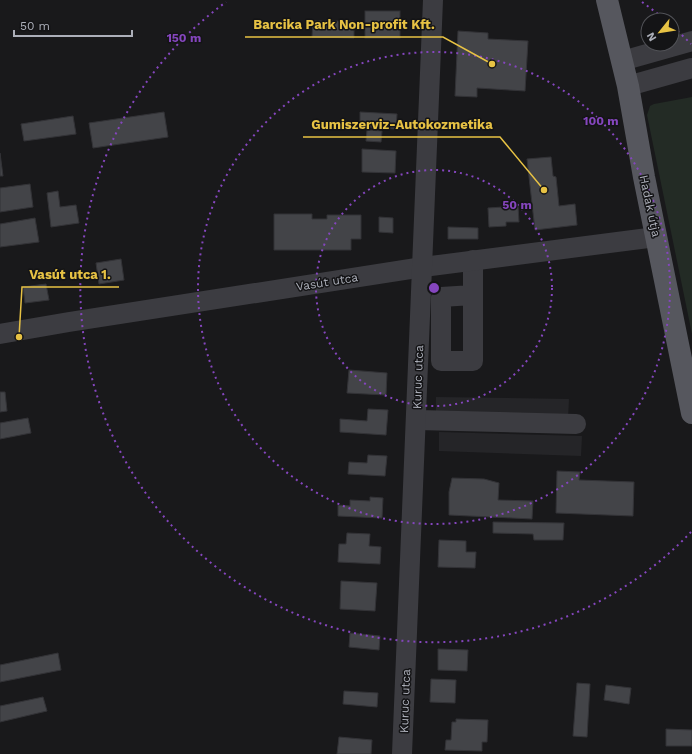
<svg xmlns="http://www.w3.org/2000/svg" width="692" height="754" font-family="'Work Sans',sans-serif">
<style>
.built{fill:#252528}
.green{fill:#232b25}
.building{fill:#434448;stroke:#333337}
.lines{fill:none;stroke-linecap:round;stroke-linejoin:round}
.minor{stroke:#3c3c41;stroke-width:20}
.major{stroke:#56575e;stroke-width:22}
.ring{fill:none;stroke:#8546be;stroke-width:2;stroke-dasharray:2 4}
.labels{text-anchor:middle;stroke-width:3;stroke-linejoin:round;paint-order:stroke}
.street-label{font-size:12px;fill:#acafb9;stroke:#141416}
.centre{fill:#8546be;stroke:#141416;stroke-width:2}
.ring-label{font-size:12px;text-anchor:middle;font-weight:bold;fill:#8546be;stroke:#141416;stroke-width:3;stroke-linejoin:round;paint-order:stroke}
.leader{fill:none;stroke:#e7c244;stroke-width:1.5}
.callout-dot{fill:#e7c244;stroke:#141416;stroke-width:1.5}
.callout-label{font-size:13px;text-anchor:middle;font-weight:bold;fill:#e7c244;stroke:#141416;stroke-width:3;stroke-linejoin:round;paint-order:stroke}
</style>
<rect width="100%" height="100%" fill="#19191b"/>
<g class="built">
<polygon points="436,397 569,399 568,419 436,418"/>
<polygon points="439,432 582,436 581,456 439,451"/>
</g>
<polygon class="green" points="692,97 692,334 647,115 650,106 654,104"/>
<g class="building">
<rect x="365" y="11" width="35" height="27"/>
<polygon points="313,21 354,21 354,38 312,37"/>
<polygon points="458,31 488,33 488,39 528,41 525,91 477,88 477,97 455,96"/>
<polygon points="164,112 168,137 93,148 89,123"/>
<polygon points="360,112 397,114 396,129 360,127"/>
<polygon points="73,116 76,134 24,141 21,124"/>
<polygon points="367,130 382,131 381,142 366,141"/>
<polygon points="362,149 396,151 395,173 362,172"/>
<polygon points="0,153 3,176 0,176"/>
<polygon points="551,157 553,176 556,177 559,206 575,204 577,225 535,230 527,159"/>
<polygon points="30,184 33,207 0,212 0,188"/>
<polygon points="58,191 60,207 76,205 79,223 51,227 47,193"/>
<polygon points="518,206 519,222 506,222 506,226 489,227 488,208"/>
<polygon points="274,214 312,214 312,219 327,219 327,215 361,215 361,239 351,239 351,250 274,250"/>
<polygon points="379,217 393,218 393,233 379,232"/>
<polygon points="35,218 39,242 0,247 0,224"/>
<polygon points="448,227 478,228 478,239 448,239"/>
<polygon points="121,259 124,280 99,284 96,263"/>
<polygon points="46,284 49,300 25,303 23,287"/>
<polygon points="349,370 387,373 386,395 347,393"/>
<polygon points="0,392 5,392 7,411 0,412"/>
<polygon points="368,409 388,410 386,435 340,432 340,419 367,421"/>
<polygon points="28,418 31,433 0,439 0,423"/>
<polygon points="368,455 387,456 385,476 348,474 349,462 367,463"/>
<polygon points="557,471 580,472 579,480 634,482 633,516 556,513"/>
<polygon points="452,478 484,479 499,483 498,500 533,501 532,519 449,515 449,492"/>
<polygon points="370,497 383,498 382,518 338,516 338,505 350,506 350,500 370,501"/>
<polygon points="493,522 564,523 563,540 534,540 533,534 493,533"/>
<polygon points="347,533 370,534 369,546 381,547 380,564 338,562 339,544 346,544"/>
<polygon points="439,540 466,541 466,552 476,552 475,568 438,567"/>
<polygon points="341,581 377,583 375,611 340,609"/>
<polygon points="350,633 380,636 379,650 349,647"/>
<polygon points="438,649 468,650 467,671 438,670"/>
<polygon points="58,653 61,670 0,682 0,665"/>
<polygon points="431,679 456,680 455,703 430,702"/>
<polygon points="577,683 590,684 587,737 573,736"/>
<polygon points="606,685 631,688 629,704 604,700"/>
<polygon points="344,691 378,693 377,707 343,704"/>
<polygon points="43,697 47,711 0,722 0,706"/>
<polygon points="456,719 488,720 487,742 482,742 482,751 445,750 446,740 451,740 452,722 456,722"/>
<polygon points="666,729 692,730 692,746 666,746"/>
<polygon points="339,737 372,740 371,754 337,754"/>
</g>
<g class="lines">
<g class="minor">
<polyline points="622,61 692,41"/>
<polyline points="628,86 692,68"/>
<polyline points="473,260 473,361 441,361 441,297 473,295"/>
<polyline points="0,334 69,322 423,267 656,237"/>
<polyline points="417,420 576,424"/>
<polyline points="402,754 433,0"/>
</g>
<polyline class="major" points="607,0 628,86 644,177 692,413"/>
</g>
<g class="ring">
<circle cx="434" cy="288" r="118"/>
<circle cx="434" cy="288" r="236"/>
<path d="M691 532A354 354 0 1 1 226 2M642 2A354 354 0 0 1 664 19M673 27A354 354 0 0 1 691 44"/>
</g>
<g class="labels">
<g class="street-label">
<text transform="translate(650 206) rotate(78)" y="4">Hadak útja</text>
<text transform="translate(327 282) rotate(-9)" y="4">Vasút utca</text>
<text transform="translate(418 377) rotate(-88)" y="4">Kuruc utca</text>
<text transform="translate(405 701) rotate(-88)" y="4">Kuruc utca</text>
</g>
</g>
<circle cx="434" cy="288" r="6" class="centre"/>
<g class="ring-label">
<text x="184" y="42">150 m</text>
<text x="601" y="125">100 m</text>
<text x="517" y="209">50 m</text>
</g>
<path class="leader" d="M492 64L443 37H245M544 190L500 137H303M19 337L22 287H119"/>
<g class="callout-dot">
<circle cx="492" cy="64" r="4"/>
<circle cx="544" cy="190" r="4"/>
<circle cx="19" cy="337" r="4"/>
</g>
<g class="callout-label">
<text x="344" y="29">Barcika Park Non-profit Kft.</text>
<text x="402" y="129">Gumiszerviz-Autokozmetika</text>
<text x="70" y="279">Vasút utca 1.</text>
</g>
<g transform="translate(660 32) rotate(240)"><circle r="19" fill="#141416" stroke="#515257"/>
<path d="M0-3L7 15L0 10L-7 15Z" fill="#e7c244"/>
<text y="-6" font-size="11" font-weight="bold" text-anchor="middle" fill="#acafb9">N</text>
</g>
<path d="M14 30v6h118v-6" fill="none" stroke="#acafb9" stroke-width="2"/>
<text x="20" y="30" font-size="12" fill="#acafb9" stroke="#141416" stroke-width="3" paint-order="stroke">50 m</text>
</svg>
